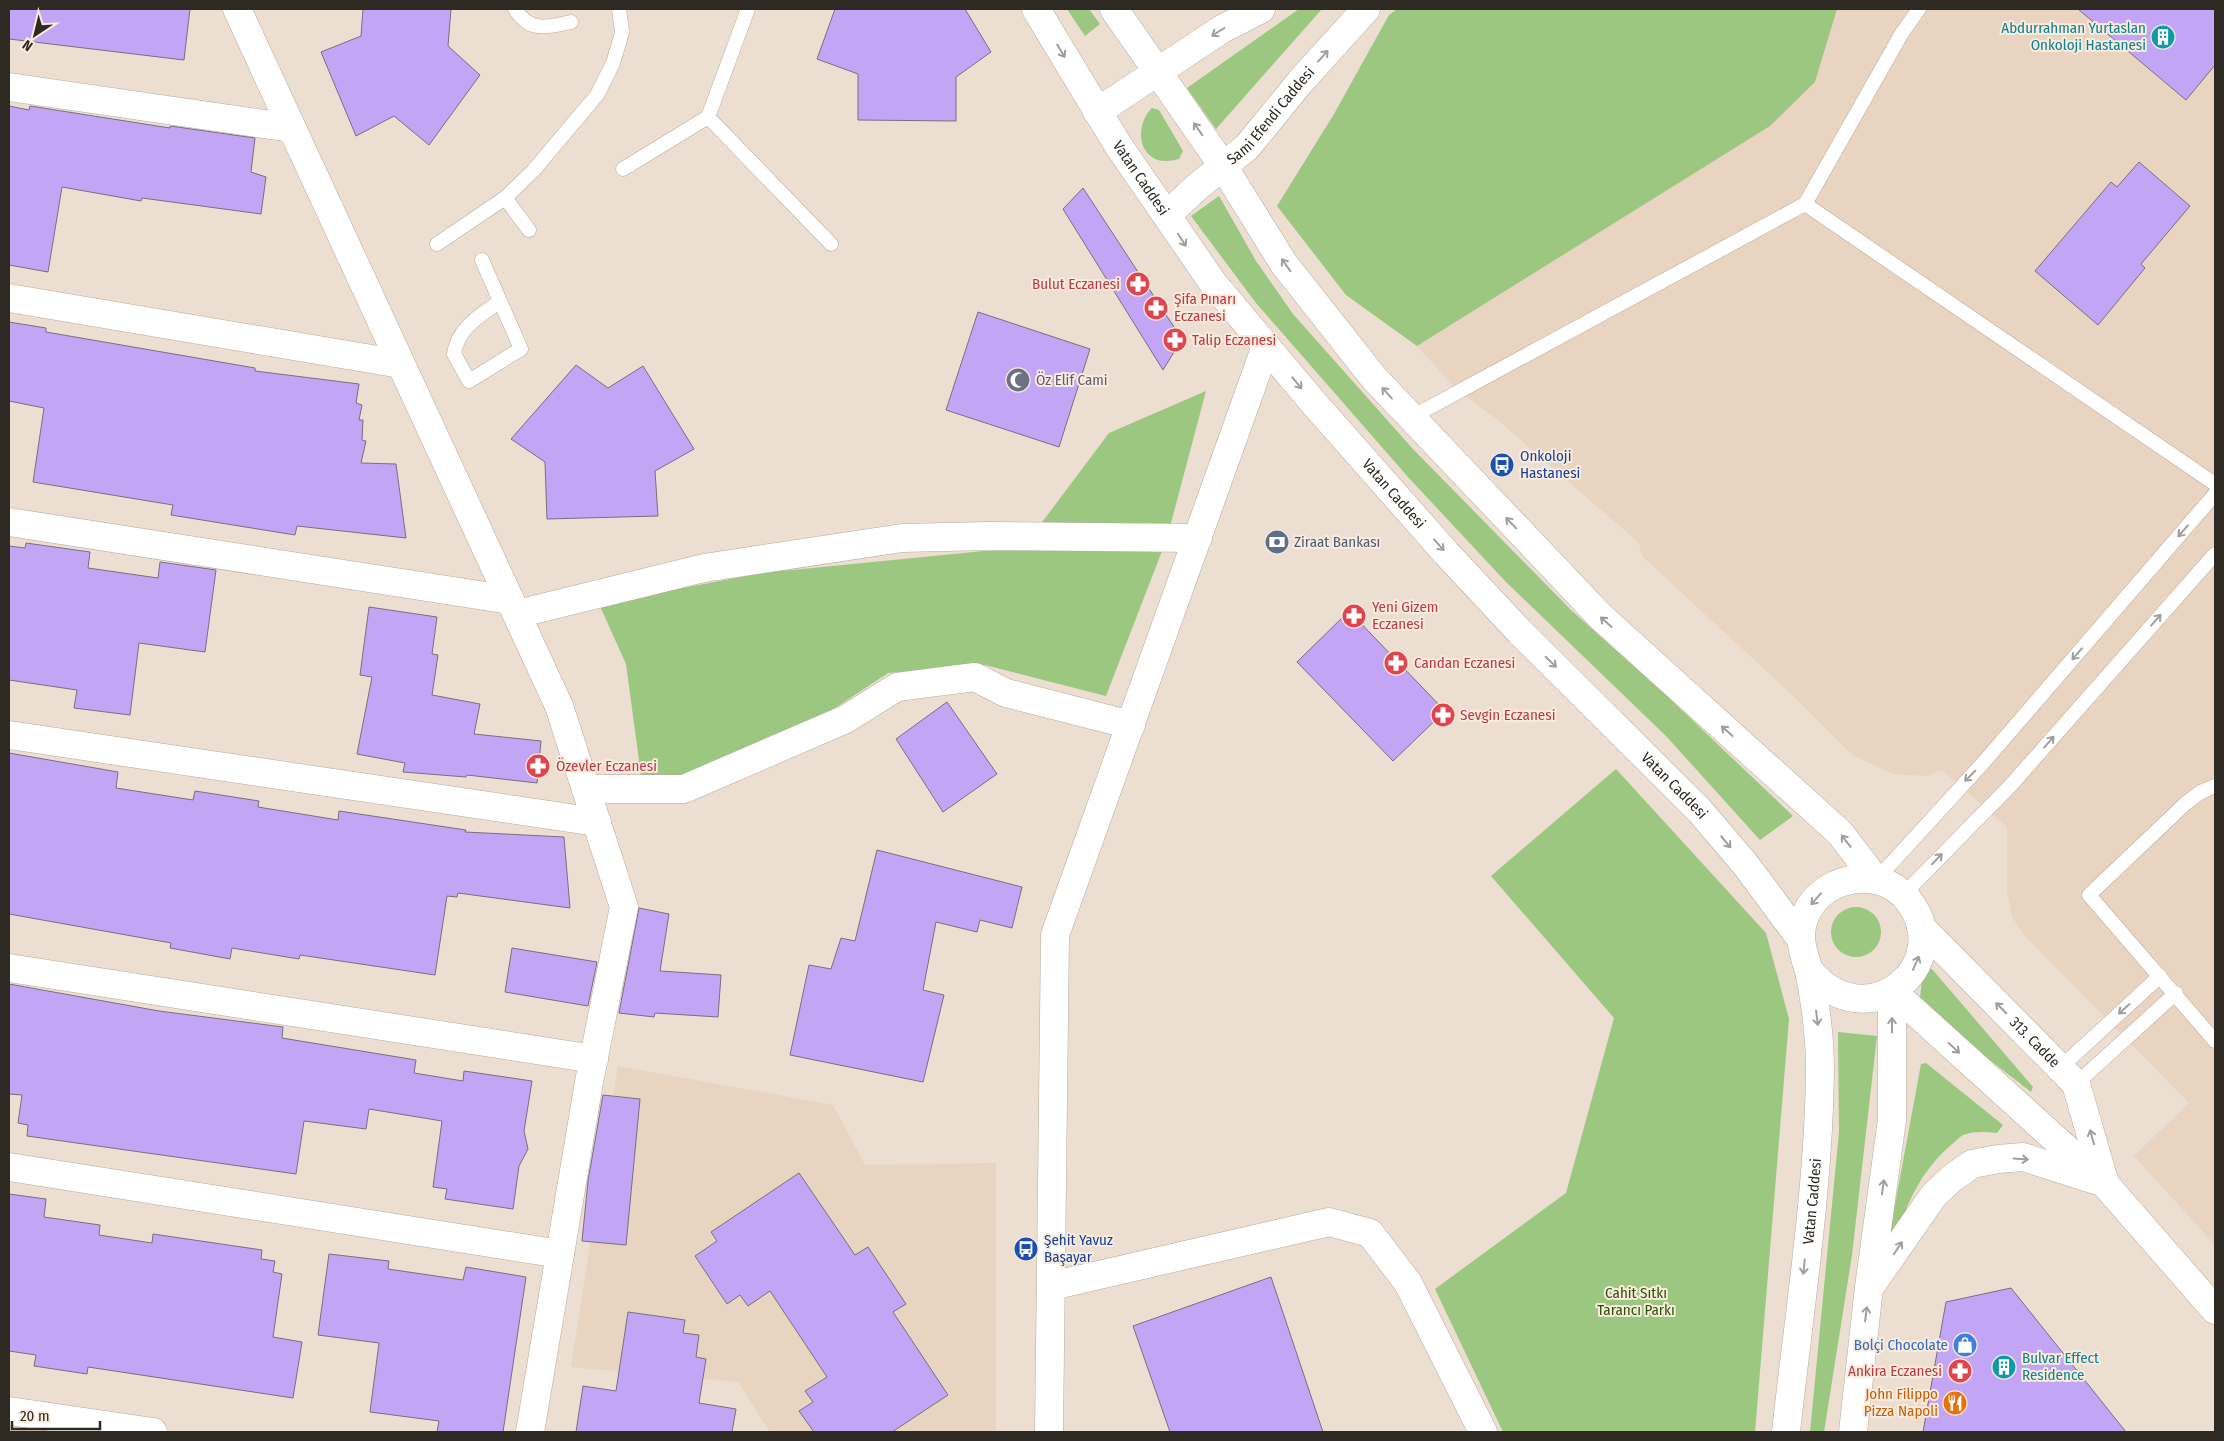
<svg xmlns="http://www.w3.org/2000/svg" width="2224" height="1441" font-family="'Fira Sans Condensed',sans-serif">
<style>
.built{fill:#e8d4c0}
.green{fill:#9bc781}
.building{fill:#c2a6f5;stroke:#75707f}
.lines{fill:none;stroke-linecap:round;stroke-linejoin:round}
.lane-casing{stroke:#b8ab9d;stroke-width:15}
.street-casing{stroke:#b8ab9d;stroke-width:29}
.secondary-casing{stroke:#b8ab9d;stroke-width:29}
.lane{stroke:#fff;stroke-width:14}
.street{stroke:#fff;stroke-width:28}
.secondary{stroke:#fff;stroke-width:28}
.oneway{stroke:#a19f9c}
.labels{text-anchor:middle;stroke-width:4;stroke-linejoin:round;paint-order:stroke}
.culture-label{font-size:15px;fill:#0d838f;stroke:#f9ebdd;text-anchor:end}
.street-label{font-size:15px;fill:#2e2923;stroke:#f9ebdd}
.health-label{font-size:15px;fill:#be3a42;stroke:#f9ebdd;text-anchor:start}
.worship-label{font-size:15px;fill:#5b616d;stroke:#f9ebdd;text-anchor:start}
.transit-label{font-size:15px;fill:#164399;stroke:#f9ebdd;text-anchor:start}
.service-label{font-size:15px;fill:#4e5e75;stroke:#f9ebdd;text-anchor:start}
.park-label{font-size:15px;fill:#2b5503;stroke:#f9ebdd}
.shop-label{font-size:15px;fill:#366cbe;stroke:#f9ebdd;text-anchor:end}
.food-label{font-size:15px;fill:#c56008;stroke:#f9ebdd;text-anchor:end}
</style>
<rect width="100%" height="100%" fill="#ecded0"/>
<g class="built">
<polygon points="1837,9 2215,9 2215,1245 2134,1156 2189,1103 2025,936 2012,917 2007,891 2007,827 1942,770 1927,776 1893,774 1852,755 1791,694 1642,556 1639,543 1498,420 1458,391 1417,346 1770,126 1815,82"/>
<polygon points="618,1066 833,1105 865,1165 996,1163 996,1432 770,1432 738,1382 571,1367"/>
</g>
<g class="green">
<polygon points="1067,9 1089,9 1100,24 1085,36"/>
<polygon points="1299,9 1322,9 1216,129 1187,88"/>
<polygon points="1397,9 1837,9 1815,82 1770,126 1417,346 1346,295 1277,206 1334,114 1389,15"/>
<path d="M1152,108L1159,110L1183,151L1179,159C1171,161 1160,163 1152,157C1136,146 1139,120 1152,108Z"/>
<polygon points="1219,196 1256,261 1293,314 1412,448 1571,610 1667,696 1793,816 1760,840 1666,736 1506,582 1408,477 1256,303 1191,216"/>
<polygon points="1206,391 1167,538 1106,696 985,665 888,673 832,710 687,775 641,775 626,664 599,604 761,573 1014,548 1031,537 1109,433"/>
<polygon points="1616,769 1766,933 1789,1019 1755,1432 1503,1432 1435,1289 1566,1193 1614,1018 1491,876"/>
<circle cx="1856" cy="932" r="25"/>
<polygon points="1926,968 1932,969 2033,1087 2031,1092 1919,1005 1923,973"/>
<polygon points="1838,1032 1877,1036 1852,1255 1824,1432 1810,1432 1839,1132"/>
<path d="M1926,1063L2003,1125L1997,1133C1986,1132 1974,1131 1963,1135C1959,1137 1955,1142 1951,1145C1923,1169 1907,1201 1897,1236L1890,1232L1921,1064Z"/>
</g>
<g class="building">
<polygon points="9,9 190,9 184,60 9,39"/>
<polygon points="363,9 451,9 448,46 480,75 429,145 394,116 356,136 321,52 361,36"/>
<polygon points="835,9 965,9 991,52 956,77 956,121 858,120 858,74 817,59"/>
<polygon points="2078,9 2215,9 2215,65 2186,100"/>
<polygon points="9,106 29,110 30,106 170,128 170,126 255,138 251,172 266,177 261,214 142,198 141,201 62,187 48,272 9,265"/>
<polygon points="2139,162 2190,206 2141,264 2145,268 2098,325 2035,271 2111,182 2117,187"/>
<polygon points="1083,188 1182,339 1163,370 1063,209"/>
<polygon points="978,312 1090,349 1059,447 946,410"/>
<polygon points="9,322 46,328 46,332 255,368 255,371 359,384 356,403 362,405 359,420 363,420 362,440 366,441 361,463 396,464 406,538 297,526 295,535 171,515 173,505 33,482 44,408 9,401"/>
<polygon points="576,365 608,388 643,366 694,449 655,471 658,516 547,519 545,462 511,439"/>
<polygon points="26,543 90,552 88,568 158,578 160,562 216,570 205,652 139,643 130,715 74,708 77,690 9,680 9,546 25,548"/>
<polygon points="369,607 437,617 432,654 438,655 432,695 480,704 474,734 541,741 537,783 467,775 466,777 403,772 405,763 357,754 372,677 360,675"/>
<polygon points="1349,611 1445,711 1393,761 1297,662"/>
<polygon points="947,702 997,774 943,812 896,739"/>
<polygon points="9,753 118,772 116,788 193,800 195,791 259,801 258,807 338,820 339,811 466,830 465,832 564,837 570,908 458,893 457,897 447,896 435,975 300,955 299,959 232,948 230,959 170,948 171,943 9,914"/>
<polygon points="877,850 1022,887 1012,928 980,920 977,932 936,922 923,990 944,995 923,1082 790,1055 809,965 831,969 841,938 855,941"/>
<polygon points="639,908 669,914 660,971 721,975 718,1017 655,1013 654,1017 619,1013"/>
<polygon points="512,948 597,962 588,1006 505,992"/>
<polygon points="9,984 159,1011 283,1027 282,1038 416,1060 414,1073 463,1081 464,1071 532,1081 524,1131 528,1149 519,1166 513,1209 445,1199 447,1189 433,1187 442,1121 369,1109 366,1129 304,1121 296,1174 27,1136 28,1125 18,1123 22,1095 9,1094"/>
<polygon points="603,1095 640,1099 626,1245 582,1241 588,1181"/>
<polygon points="799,1173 855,1255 868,1247 906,1304 893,1312 948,1395 892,1432 814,1432 799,1411 813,1402 805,1391 827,1377 770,1291 748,1306 740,1295 727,1304 695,1256 717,1241 711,1232"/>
<polygon points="9,1194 46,1199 44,1217 100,1225 99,1235 152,1243 153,1234 262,1250 261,1259 275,1261 273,1272 282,1274 273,1337 302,1342 293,1398 88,1367 87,1374 34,1366 36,1355 9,1351"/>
<polygon points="329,1254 389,1261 388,1269 463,1280 466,1267 526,1277 503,1432 437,1432 439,1421 370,1412 379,1343 318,1335"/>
<polygon points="1271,1277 1323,1432 1170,1432 1133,1326"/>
<polygon points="2011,1288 2126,1432 1923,1432 1946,1302"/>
<polygon points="628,1312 685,1320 683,1333 699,1335 696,1357 706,1359 699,1403 736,1409 732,1432 576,1432 583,1386 616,1391"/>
</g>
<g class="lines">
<defs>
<g id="lane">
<path d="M515,9C530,33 548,27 571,22"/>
<polyline points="708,117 831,244"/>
<polyline points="623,169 708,117 748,9"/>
<polyline points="505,198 529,230"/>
<polyline points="1805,204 2215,484"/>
<polyline points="437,244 505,198 533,171 597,95 613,63 619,43 622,32 619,9"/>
<path d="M482,260L521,349L469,381L454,354C458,327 480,316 500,301"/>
<polyline points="1410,418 1805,204 1902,33 1919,9"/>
<polyline points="2215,786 2201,792 2186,803 2089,895 2215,1041"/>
<polyline points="1876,880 1983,763 2215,494"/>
<polyline points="1903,895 2011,785 2215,554"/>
<polyline points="2060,1068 2160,976"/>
<polyline points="2076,1084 2176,993"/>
</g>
<g id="street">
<polyline points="9,87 292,128"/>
<polyline points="9,298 401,364"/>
<polyline points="9,522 510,600"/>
<polyline points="9,735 597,822"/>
<polyline points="9,968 594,1059"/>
<polyline points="9,1167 560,1254"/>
<polyline points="1051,1286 1329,1222 1370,1233 1408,1283 1483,1432"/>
<polyline points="9,1411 153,1432"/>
</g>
<g id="secondary">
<polyline points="237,9 559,706 624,907 589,1082 530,1432"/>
<path id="s1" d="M1036,9L1118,145L1213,283L1312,401L1447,554L1520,632L1699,810L1745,864L1800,938"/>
<polyline points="1114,9 1223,166 1284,264 1374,378 1601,617 1840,833 1876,880"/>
<polyline points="1097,112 1222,29 1261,9"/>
<path id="s2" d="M1167,215L1197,187L1247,147L1300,82L1366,9"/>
<polyline points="517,614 704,568 902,538 989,536 1198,538"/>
<polyline points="586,789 684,789 846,719 897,687 975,677 1006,693 1131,725"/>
<path id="s3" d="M1921,927L2076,1084L2105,1184"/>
<polyline points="1892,991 2105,1184 2215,1310"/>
<polyline points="1872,1284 1934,1195 1951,1179 1972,1164 1998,1159 2023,1157 2095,1180"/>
<polyline points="1049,1432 1055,935 1266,346"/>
<path id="s4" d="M1786,1432C1799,1313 1819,1187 1820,1068C1820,1038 1816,1009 1811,980C1807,959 1797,944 1803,922C1815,877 1879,863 1908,900C1958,963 1867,1042 1809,970"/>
<polyline points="1853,1432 1869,1287 1892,1120 1892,991"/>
</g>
</defs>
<use href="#lane" class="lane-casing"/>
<use href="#street" class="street-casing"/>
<use href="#secondary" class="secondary-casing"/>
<use href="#lane" class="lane"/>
<use href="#street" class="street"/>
<use href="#secondary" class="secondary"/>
</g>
<defs><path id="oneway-shaft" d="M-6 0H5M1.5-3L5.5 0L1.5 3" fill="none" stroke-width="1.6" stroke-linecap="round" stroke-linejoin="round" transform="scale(1.25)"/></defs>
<g class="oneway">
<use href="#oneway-shaft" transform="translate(1218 32) rotate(148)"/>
<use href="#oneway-shaft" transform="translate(1061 51) rotate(59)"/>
<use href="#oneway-shaft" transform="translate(1323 56) rotate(-48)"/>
<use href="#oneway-shaft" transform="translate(1198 129) rotate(-125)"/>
<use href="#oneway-shaft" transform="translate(1182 240) rotate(57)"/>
<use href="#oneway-shaft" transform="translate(1286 265) rotate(-126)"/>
<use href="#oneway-shaft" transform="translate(1297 383) rotate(50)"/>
<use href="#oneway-shaft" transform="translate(1387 393) rotate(-132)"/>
<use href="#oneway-shaft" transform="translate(1511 523) rotate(-134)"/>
<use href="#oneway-shaft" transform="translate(2183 531) rotate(131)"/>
<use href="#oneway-shaft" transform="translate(1439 545) rotate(48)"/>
<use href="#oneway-shaft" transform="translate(2156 620) rotate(-49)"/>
<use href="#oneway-shaft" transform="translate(1606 622) rotate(-138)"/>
<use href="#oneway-shaft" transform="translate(2077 654) rotate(131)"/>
<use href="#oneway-shaft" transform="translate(1551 662) rotate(44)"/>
<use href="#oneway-shaft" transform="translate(1727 731) rotate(-138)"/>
<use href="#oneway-shaft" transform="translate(2049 742) rotate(-49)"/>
<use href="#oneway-shaft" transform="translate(1970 776) rotate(135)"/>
<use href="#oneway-shaft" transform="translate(1846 841) rotate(-128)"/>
<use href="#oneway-shaft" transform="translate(1726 842) rotate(50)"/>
<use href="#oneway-shaft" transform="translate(1937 859) rotate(-46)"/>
<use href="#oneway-shaft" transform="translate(1816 899) rotate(131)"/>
<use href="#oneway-shaft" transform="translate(1916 963) rotate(-66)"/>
<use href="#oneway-shaft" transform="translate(2001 1008) rotate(-135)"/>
<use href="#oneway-shaft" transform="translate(2124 1009) rotate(138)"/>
<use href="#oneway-shaft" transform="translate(1817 1018) rotate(83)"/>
<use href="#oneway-shaft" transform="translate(1892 1025) rotate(-90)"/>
<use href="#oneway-shaft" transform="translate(1954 1048) rotate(43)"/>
<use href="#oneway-shaft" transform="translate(2092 1137) rotate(-106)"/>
<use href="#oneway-shaft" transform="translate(2021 1159) rotate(4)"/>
<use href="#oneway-shaft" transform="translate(1883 1187) rotate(-82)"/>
<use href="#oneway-shaft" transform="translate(1898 1248) rotate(-56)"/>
<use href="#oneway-shaft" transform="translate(1804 1267) rotate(96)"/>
<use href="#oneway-shaft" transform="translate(1866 1314) rotate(-83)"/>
</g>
<defs>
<symbol id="building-disc" viewBox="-11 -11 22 22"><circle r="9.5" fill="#0f9aa8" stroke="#f9ebdd"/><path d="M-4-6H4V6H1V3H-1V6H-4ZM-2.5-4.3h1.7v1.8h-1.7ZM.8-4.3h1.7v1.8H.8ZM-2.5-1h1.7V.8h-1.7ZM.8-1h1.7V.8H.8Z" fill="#fff"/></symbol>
<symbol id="pharmacy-disc" viewBox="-11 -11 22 22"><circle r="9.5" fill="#e0444e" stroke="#f9ebdd"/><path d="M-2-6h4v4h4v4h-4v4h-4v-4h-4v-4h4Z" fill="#fff"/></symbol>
<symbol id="mosque-disc" viewBox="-11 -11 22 22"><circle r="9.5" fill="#6b7280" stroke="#f9ebdd"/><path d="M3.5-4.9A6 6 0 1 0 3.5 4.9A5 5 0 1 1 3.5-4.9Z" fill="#fff"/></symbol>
<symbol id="bus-disc" viewBox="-11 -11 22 22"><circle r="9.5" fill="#1a4fb4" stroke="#f9ebdd"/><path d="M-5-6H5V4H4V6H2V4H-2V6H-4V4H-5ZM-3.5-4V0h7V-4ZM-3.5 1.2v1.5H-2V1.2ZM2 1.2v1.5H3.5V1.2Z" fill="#fff"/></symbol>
<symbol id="bank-disc" viewBox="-11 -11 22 22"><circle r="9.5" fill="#5c6f8a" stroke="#f9ebdd"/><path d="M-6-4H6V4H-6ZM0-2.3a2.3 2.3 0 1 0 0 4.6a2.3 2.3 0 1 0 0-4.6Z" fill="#fff"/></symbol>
<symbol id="shop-disc" viewBox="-11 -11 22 22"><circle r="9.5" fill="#3f7fe0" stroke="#f9ebdd"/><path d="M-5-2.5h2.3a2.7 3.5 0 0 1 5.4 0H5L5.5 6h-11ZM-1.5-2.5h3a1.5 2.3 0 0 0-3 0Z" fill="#fff"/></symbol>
<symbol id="restaurant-disc" viewBox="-11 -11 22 22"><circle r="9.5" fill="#e8710a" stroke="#f9ebdd"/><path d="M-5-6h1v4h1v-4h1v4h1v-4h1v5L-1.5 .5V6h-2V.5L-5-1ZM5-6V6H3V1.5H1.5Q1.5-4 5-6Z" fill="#fff"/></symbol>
</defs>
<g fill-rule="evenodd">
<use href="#building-disc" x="2149" y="23" width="28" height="28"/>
<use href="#pharmacy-disc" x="1124" y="270" width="28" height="28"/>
<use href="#pharmacy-disc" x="1142" y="294" width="28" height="28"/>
<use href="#pharmacy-disc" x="1161" y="326" width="28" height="28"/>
<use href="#mosque-disc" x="1004" y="366" width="28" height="28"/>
<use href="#bus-disc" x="1488" y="451" width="28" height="28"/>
<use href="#bank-disc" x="1263" y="528" width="28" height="28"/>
<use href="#pharmacy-disc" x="1340" y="602" width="28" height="28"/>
<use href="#pharmacy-disc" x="1382" y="649" width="28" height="28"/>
<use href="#pharmacy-disc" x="1429" y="701" width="28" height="28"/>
<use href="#pharmacy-disc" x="524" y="752" width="28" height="28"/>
<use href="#bus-disc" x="1012" y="1235" width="28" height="28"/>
<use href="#shop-disc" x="1951" y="1331" width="28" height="28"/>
<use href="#building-disc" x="1990" y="1353" width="28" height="28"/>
<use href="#pharmacy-disc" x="1946" y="1357" width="28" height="28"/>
<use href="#restaurant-disc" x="1941" y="1389" width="28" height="28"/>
</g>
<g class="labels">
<g class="culture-label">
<text x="2146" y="33">Abdurrahman Yurtaslan<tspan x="2146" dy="17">Onkoloji Hastanesi</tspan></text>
<text x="2022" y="1363" text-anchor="start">Bulvar Effect<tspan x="2022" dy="17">Residence</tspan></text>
</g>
<g class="street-label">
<text dy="5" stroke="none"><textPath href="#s2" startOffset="144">Sami Efendi Caddesi</textPath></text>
<text dy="5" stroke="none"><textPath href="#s1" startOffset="199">Vatan Caddesi</textPath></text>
<text dy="5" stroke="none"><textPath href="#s1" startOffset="604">Vatan Caddesi</textPath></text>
<text dy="5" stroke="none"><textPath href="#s1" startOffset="1009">Vatan Caddesi</textPath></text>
<text dy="5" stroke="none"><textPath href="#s3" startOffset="162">313. Cadde</textPath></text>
<text dy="5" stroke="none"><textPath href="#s4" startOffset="232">Vatan Caddesi</textPath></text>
</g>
<g class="health-label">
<text x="1120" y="289" text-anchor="end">Bulut Eczanesi</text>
<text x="1174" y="304">Şifa Pınarı<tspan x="1174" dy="17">Eczanesi</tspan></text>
<text x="1192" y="345">Talip Eczanesi</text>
<text x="1372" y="612">Yeni Gizem<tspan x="1372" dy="17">Eczanesi</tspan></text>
<text x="1414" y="668">Candan Eczanesi</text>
<text x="1460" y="720">Sevgin Eczanesi</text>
<text x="556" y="771">Özevler Eczanesi</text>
<text x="1942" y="1376" text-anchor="end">Ankira Eczanesi</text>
</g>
<g class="worship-label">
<text x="1036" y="385">Öz Elif Cami</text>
</g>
<g class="transit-label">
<text x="1520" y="461">Onkoloji<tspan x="1520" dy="17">Hastanesi</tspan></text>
<text x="1044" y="1245">Şehit Yavuz<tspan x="1044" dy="17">Başayar</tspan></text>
</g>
<g class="service-label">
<text x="1294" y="547">Ziraat Bankası</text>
</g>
<g class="park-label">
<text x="1636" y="1298">Cahit Sıtkı<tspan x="1636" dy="17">Tarancı Parkı</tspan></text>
</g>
<g class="shop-label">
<text x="1948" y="1350">Bolçi Chocolate</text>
</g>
<g class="food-label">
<text x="1938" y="1399">John Filippo<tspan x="1938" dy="17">Pizza Napoli</tspan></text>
</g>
</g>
<rect width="2224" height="1441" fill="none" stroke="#2e2923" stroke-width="20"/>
<g transform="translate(35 35) rotate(215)" stroke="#f9ebdd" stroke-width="4" paint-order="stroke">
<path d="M0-4L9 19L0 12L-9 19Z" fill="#2e2923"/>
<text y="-8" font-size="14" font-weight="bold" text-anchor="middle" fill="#2e2923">N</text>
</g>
<path d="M12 1421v8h88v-8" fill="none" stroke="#2e2923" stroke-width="2.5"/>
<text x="20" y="1421" font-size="15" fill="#2e2923" stroke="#f9ebdd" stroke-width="4" paint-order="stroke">20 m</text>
</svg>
